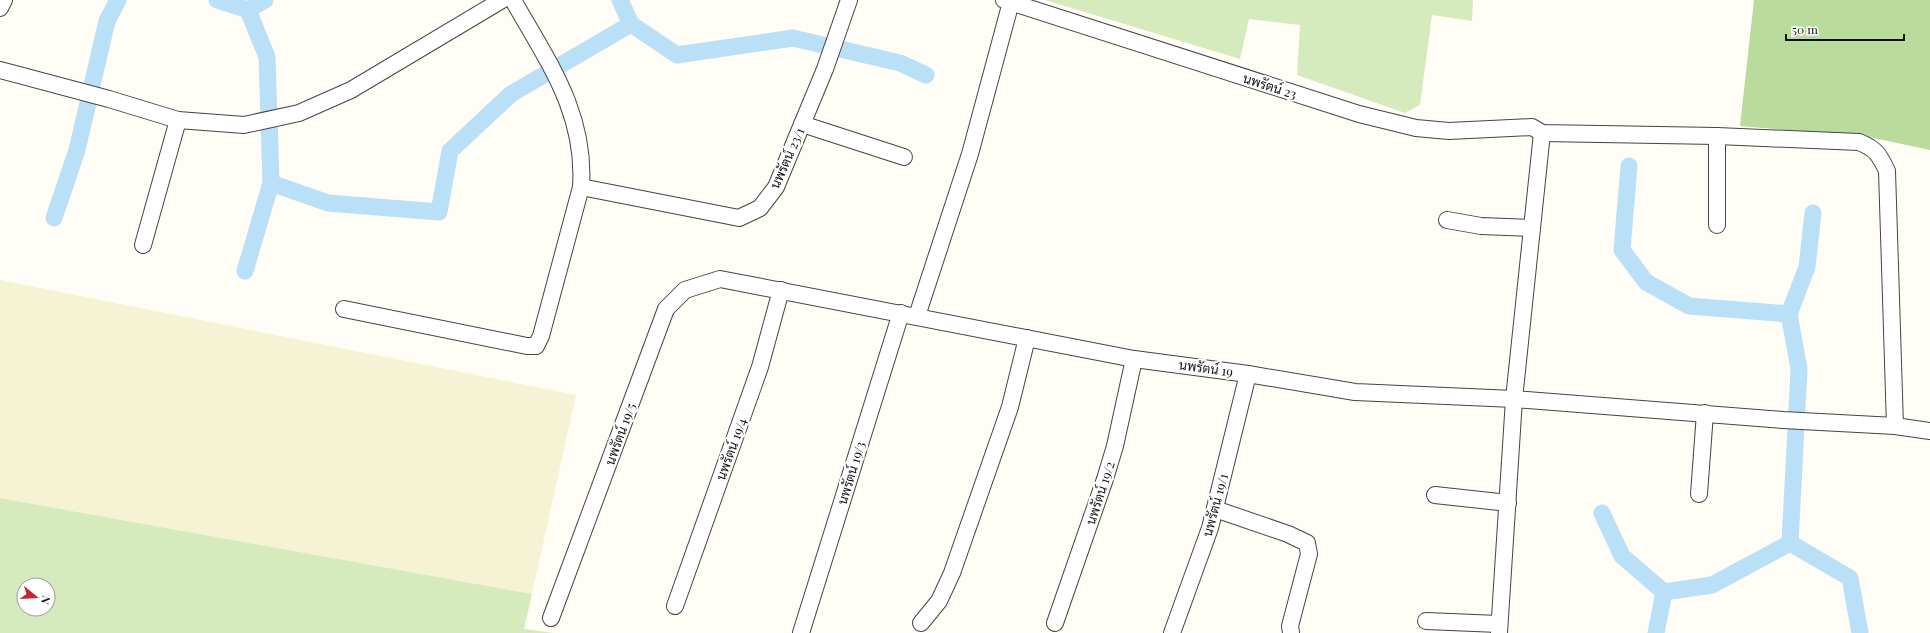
<svg xmlns="http://www.w3.org/2000/svg" width="1930" height="633" font-family="'Playfair Display',Sarabun,serif">
<style>
.farmland{fill:#f6f3d4}
.green{fill:#d5ebbd;fill-rule:evenodd}
.forest{fill:#b9dc9c}
.lines{fill:none;stroke-linecap:round;stroke-linejoin:round}
.canal{stroke:#b9e0f7;stroke-width:17}
.minor-casing{stroke:#444;stroke-width:18}
.minor{stroke:#fff;stroke-width:16}
.labels{text-anchor:middle;stroke-width:4;stroke-linejoin:round;paint-order:stroke}
.street-label{font-size:13px;fill:#111;stroke:#fff}
</style>
<rect width="100%" height="100%" fill="#fffdf5"/>
<polygon class="farmland" points="0,280 576,395 532,594 0,498"/>
<g class="green">
<polygon points="1045,0 1473,0 1472,21 1432,15 1420,105 1405,113 1297,75 1300,25 1249,19 1240,59"/>
<path d="M0,498L532,594L524,629L554,633H0ZM24,585H48V609H24Z"/>
</g>
<polygon class="forest" points="1754,0 1930,0 1930,150 1869,137 1740,126"/>
<g class="lines">
<g class="canal">
<polyline points="217,0 248,10 265,0"/>
<polyline points="620,0 631,24 677,55 793,38 900,63 926,75"/>
<polyline points="248,10 267,57 271,183"/>
<polyline points="1629,166 1622,250 1646,282 1689,306 1789,314 1799,369 1790,543"/>
<polyline points="54,218 77,150 107,21 118,0"/>
<polyline points="245,271 271,183 328,203 439,212 450,151 511,94 631,24"/>
<polyline points="1789,314 1807,267 1813,213"/>
<polyline points="1602,513 1622,556 1664,592 1712,585 1790,543 1850,578 1860,633"/>
<polyline points="1656,633 1664,592"/>
</g>
<defs>
<g id="minor">
<path d="M1004,0L1359,114L1416,128L1449,131L1532,127L1542,133L1717,136L1859,142C1876,149 1879,154 1887,171L1895,426"/>
<polyline points="0,8 4,0"/>
<polyline points="0,70 109,99 178,120 244,125 299,113 351,90 502,0"/>
<polyline points="802,124 904,157"/>
<polyline points="581,187 739,218 760,208 776,187 825,69 849,0"/>
<polyline points="1447,220 1481,226 1532,228"/>
<polyline points="1717,225 1717,136"/>
<polyline points="143,245 178,120"/>
<path d="M344,309L527,346H536L541,336L581,187C586,113 548,62 513,0"/>
<polyline points="917,316 970,154 1011,2"/>
<polyline points="1699,494 1705,413"/>
<polyline points="1435,495 1508,503"/>
<polyline points="1215,509 1288,534 1307,543 1309,554 1290,626 1291,633"/>
<polyline points="675,606 760,367 781,290"/>
<polyline points="551,618 666,309 685,290 720,279 1134,359 1248,374 1355,392 1514,399 1783,420 1895,426 1930,431"/>
<polyline points="1426,621 1499,624"/>
<polyline points="921,623 939,601 952,573 1010,407 1027,338"/>
<polyline points="1055,623 1105,479 1115,446 1134,359"/>
<polyline points="801,633 901,313"/>
<polyline points="1172,633 1210,528 1248,374"/>
<polyline points="1499,633 1514,399 1542,133"/>
</g>
</defs>
<use href="#minor" class="minor-casing"/>
<use href="#minor" class="minor"/>
</g>
<g class="labels">
<g class="street-label">
<text transform="translate(1270 86) rotate(18)" y="5">นพรัตน์ 23</text>
<text transform="translate(787 158) rotate(-66)" y="5">นพรัตน์ 23/1</text>
<text transform="translate(1206 368) rotate(8)" y="5">นพรัตน์ 19</text>
<text transform="translate(620 434) rotate(-70)" y="5">นพรัตน์ 19/5</text>
<text transform="translate(731 449) rotate(-70)" y="5">นพรัตน์ 19/4</text>
<text transform="translate(851 473) rotate(-73)" y="5">นพรัตน์ 19/3</text>
<text transform="translate(1100 493) rotate(-72)" y="5">นพรัตน์ 19/2</text>
<text transform="translate(1215 505) rotate(-75)" y="5">นพรัตน์ 19/1</text>
</g>
</g>
<g transform="translate(36 597) rotate(108)"><circle r="19" fill="#ffffff" stroke="#a0a0a0"/>
<path d="M0-3L7 15L0 10L-7 15Z" fill="#c4262e"/>
<text y="-6" font-size="11" font-weight="bold" text-anchor="middle" fill="#111111">N</text>
</g>
<path d="M1786 34v6h118v-6" fill="none" stroke="#111111" stroke-width="2"/>
<text x="1792" y="34" font-size="12" fill="#111111" stroke="#ffffff" stroke-width="3" paint-order="stroke">50 m</text>
</svg>
